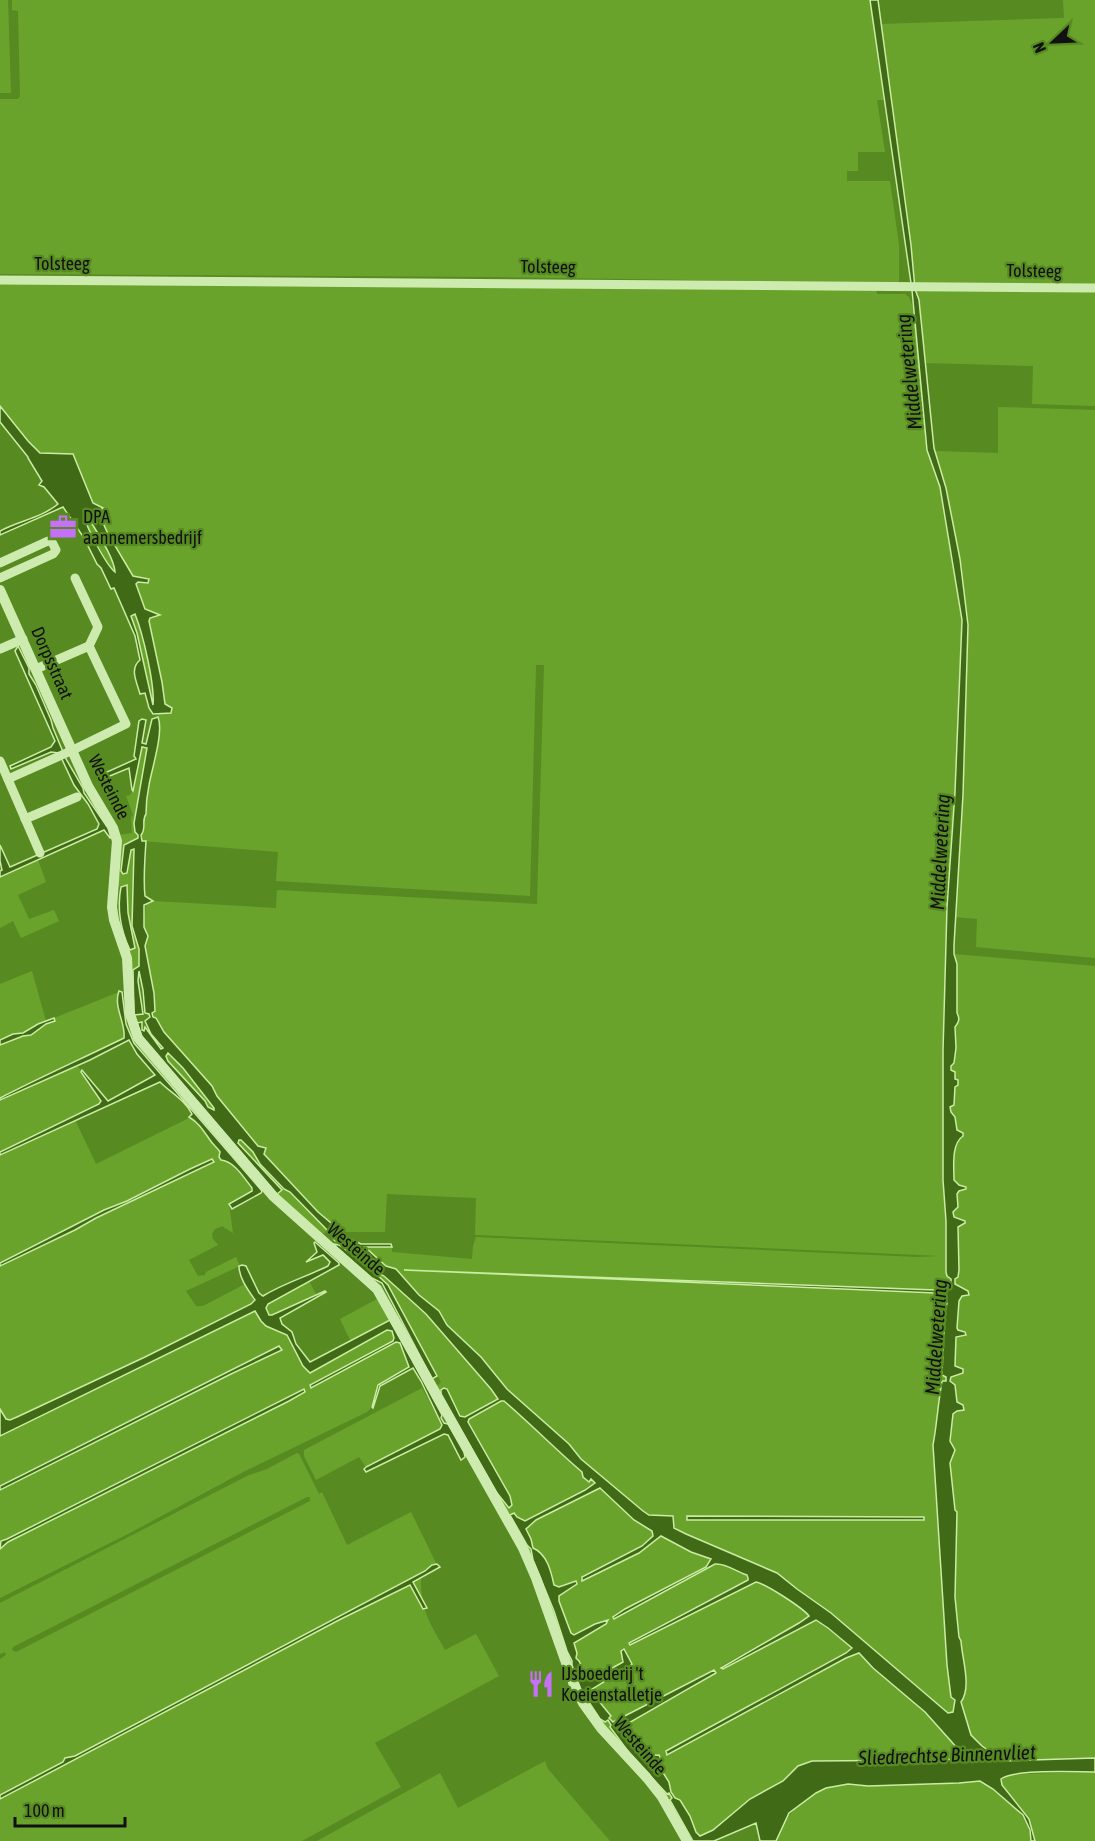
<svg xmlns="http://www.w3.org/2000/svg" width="1095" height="1841" font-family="'Asap Condensed',sans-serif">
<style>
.green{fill:#6aa32c;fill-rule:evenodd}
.water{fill:#416a17;stroke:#caeca3;stroke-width:1.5;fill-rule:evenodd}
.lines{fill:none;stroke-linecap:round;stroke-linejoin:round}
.minor{stroke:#ceebaf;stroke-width:9}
.tertiary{stroke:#ceebaf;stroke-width:10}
.labels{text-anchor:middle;stroke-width:4.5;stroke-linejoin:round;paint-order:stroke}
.street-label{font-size:18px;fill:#111;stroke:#578b22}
.poi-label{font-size:18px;fill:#111;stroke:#578b22;text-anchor:start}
.water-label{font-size:20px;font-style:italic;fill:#111;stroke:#578b22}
</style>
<rect width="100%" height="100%" fill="#578b22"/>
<g class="green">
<polygon points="0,0 8,0 11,93 0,93"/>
<polygon points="12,0 870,0 884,100 877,100 885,152 858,152 858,171 847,171 847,181 890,181 899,245 899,283 496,277 0,274 0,99 18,99 20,96 18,11 12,10"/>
<polygon points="1063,0 1095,0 1095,286 915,283 906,210 880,24 1064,18"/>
<path d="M0,282L876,290L877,294H905L909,297L914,310L927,450L940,487L962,620L955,792L947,907L943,1051V1180L946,1221V1272L947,1276L951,1279V1284L943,1290L942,1294L947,1303L945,1312L942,1372L946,1377V1381H942C938,1403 937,1424 933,1445L947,1665L951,1697L955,1700L953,1712L948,1713L831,1613L797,1589L777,1573L686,1534L657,1515H649L643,1511L621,1494L581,1459L569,1444L554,1432L524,1403L507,1389L481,1357L447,1325L439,1311L419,1295L396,1269L386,1266L364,1247H392V1252L472,1259L473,1246L476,1237L917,1257L941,1256L475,1235L476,1198L387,1194L385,1232H340L318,1212L264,1154L261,1148L258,1146L217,1096L212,1086L171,1040L153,1017L152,1013L155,1011L154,993L145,946L148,936L144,927L146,903L153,901L276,908L277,890L537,904L544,665H536L530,896L276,881L278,852L142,841L141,834C146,828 142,820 146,814L149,785L160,724L158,714L170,713L172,708L165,704L162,682L149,621V611L145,609L136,584L138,582L146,583L149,580L133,576L108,534L98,512L102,508L93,503L73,454L40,453L28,441L0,406ZM404,1270L935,1290L936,1291L935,1293Z"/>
<polygon points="915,289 1095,290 1095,406 1032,404 1033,366 925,363 919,300"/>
<polygon points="998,407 1095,410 1095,958 976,947 977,919 955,917 963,795 968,625 960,559 946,488 935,451 998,453"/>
<path d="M85,515L88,517C96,531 115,557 115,572L111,569L83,517Z"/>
<path d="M135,614C142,635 156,684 153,705L130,616Z"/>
<polygon points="143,746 147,748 134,823 135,832 138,835 138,838 123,845 127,873 131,850 134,849 132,926 139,949 139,966 133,970 130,950 133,949 128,913 127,885 118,887 120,872 119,835 132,833 131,818 133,815 126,796 130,795 133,790"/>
<polygon points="38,860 46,882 18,895 29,919 54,910 59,921 21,938 13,921 0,928 0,877"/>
<path d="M954,954L1095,966V1758L1004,1761L982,1746L971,1735L961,1701L963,1660L955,1597L957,1512L955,1510L950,1463L952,1458L950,1441L953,1414L957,1411L960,1404L957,1402L955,1385L950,1381L951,1377L963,1373L955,1366L956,1337L965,1336L957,1328L959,1301L962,1296H968V1291L955,1284V1279L958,1277L959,1270L958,1227L965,1224L962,1220L954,1217L953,1212L957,1207V1194L959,1191L964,1190L954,1180C954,1167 951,1144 963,1136V1134L956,1130L955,1117L951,1112L950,1107L954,1105L955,1079L951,1066L954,1063L956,1048L955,1027L959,1018L957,1013V964Z"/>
<polygon points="32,971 46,1021 22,1033 13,1034 0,1040 0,984"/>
<path d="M119,992C114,1008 126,1022 124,1038L0,1098V1045L23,1036L31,1035L46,1024L55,1021L54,1018Z"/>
<polygon points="168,1053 183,1068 214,1108 214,1110 212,1111 205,1101 168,1061 166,1056"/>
<polygon points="77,1065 101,1101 99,1104 0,1152 0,1100"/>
<path d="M189,1118C200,1122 204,1131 210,1140C213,1145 217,1147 220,1152L219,1157C234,1164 243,1176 252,1190L229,1204L233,1233L222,1226L215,1229L212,1234L213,1239L218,1245L189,1260L198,1276L205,1275L206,1272L236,1257L240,1266L186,1291L196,1306H203L245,1284L255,1301L145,1357L17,1417L10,1420L6,1419L0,1409V1155L75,1120L96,1164Z"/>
<polygon points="238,1140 240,1140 253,1152 260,1164 283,1189 290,1192 329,1232 321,1234 277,1194 266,1174 238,1143"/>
<path d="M371,1269L384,1276L426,1314L482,1377L499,1399L468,1416L462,1417L446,1388L497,1493L506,1505L468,1422V1420L501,1401H504C531,1424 555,1449 582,1472L583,1477L588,1481L585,1475L595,1483L525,1521L517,1517C522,1531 531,1546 533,1560L554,1611L567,1651L611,1725L610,1727L643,1768L667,1793H669L672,1798L670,1800L583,1700L547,1601L436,1387L441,1382L388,1285L371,1271Z"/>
<polygon points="309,1281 316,1294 272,1316 269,1315 266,1311 268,1304"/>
<polygon points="377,1299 390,1320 351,1342 340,1319"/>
<polygon points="255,1310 261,1321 266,1326 287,1335 308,1372 387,1330 391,1331 394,1338 393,1341 310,1385 310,1387 396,1342 400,1342 409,1367 378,1385 370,1409 367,1412 245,1471 130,1533 0,1598 0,1549 8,1542 289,1401 7,1539 0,1541 0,1490 281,1349 279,1346 0,1486 0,1436"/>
<polygon points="422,1388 442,1425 440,1429 366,1467 359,1457 316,1480 304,1456 304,1450"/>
<path d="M297,1453L299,1454L319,1494L322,1492L347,1545L411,1512L437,1565L421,1574C420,1609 428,1620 445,1650L476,1634L499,1676L375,1743L401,1787L302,1841H0V1659L6,1655L5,1652L0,1654V1603L247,1476L267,1469ZM307,1497H310V1501L16,1652L12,1650L13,1647Z"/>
<path d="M600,1488L634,1520L652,1531L653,1536L642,1546L582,1576V1580L639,1553L661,1536L691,1552L711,1559L710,1562L706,1567L615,1619L715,1564C726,1563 737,1571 747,1575L748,1578V1579L644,1634L630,1645L756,1581C767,1584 803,1608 809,1616L799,1623L721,1666L722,1668L816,1620L852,1648L846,1653L666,1751L667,1755L846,1658L859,1653L873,1668L925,1712L959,1749L962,1755L961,1757L947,1760L812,1761L790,1773L783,1781L750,1799L713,1830L700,1836C680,1813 666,1784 655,1756C639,1756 629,1738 625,1725L696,1686L641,1708L613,1722L593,1694L592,1689L630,1666L621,1651L624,1662L591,1680H588L579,1661L576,1658L577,1653L574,1643L584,1636L579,1633L573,1635L571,1633L559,1601V1595L577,1584L575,1581L559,1587L553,1585L552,1576L536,1549L533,1548L531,1539L526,1529L536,1520Z"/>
<polygon points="545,1761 548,1769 610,1841 317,1841 440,1773 458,1808"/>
<polygon points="1095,1772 1095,1841 1035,1841 1029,1819 1000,1782 1006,1776 1023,1774"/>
<path d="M981,1781C1004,1795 1028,1813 1031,1841H776C786,1817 799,1798 824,1788C839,1783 855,1786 870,1786C907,1785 944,1785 981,1781Z"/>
</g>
<g class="water">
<path d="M870,0H878L911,245L915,289L919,300L934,448L946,488L960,559L968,625L963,795L954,945V954L957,964V1013C960,1019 959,1022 955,1027L956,1048L954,1063L951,1066V1070L955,1072V1079L958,1080V1085L955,1087L954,1105L950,1107L951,1112L955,1117L957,1130L963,1133V1136C951,1144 954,1167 954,1180L959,1185L966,1187V1189L959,1191L957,1194L958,1207L953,1212L954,1217L965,1221V1223L958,1227L959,1270L958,1277L955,1279V1284L968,1291L969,1295L962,1296L959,1301L957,1328L958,1330L965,1332L966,1335L956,1337L955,1366L963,1369V1373L951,1377L950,1381L955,1385L957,1402L963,1405L964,1410L957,1411L953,1414L950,1441L955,1450L950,1463L955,1510L957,1512L955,1597L959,1637L961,1641C962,1659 972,1687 961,1702L971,1735L982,1746L1004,1761L1095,1758V1772C1075,1772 1014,1769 1001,1779L1002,1785L1029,1819L1035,1841H1031L1030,1830L1023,1815L993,1789L980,1781L959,1783L868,1786L848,1784L826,1788L816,1793L789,1813L776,1841H760L756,1823L714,1841H693L670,1800L672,1798L669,1793L667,1794L630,1754L610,1727L611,1725L608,1720L605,1722L600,1719L581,1690L572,1665V1661L567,1651L554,1611L533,1560L531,1549L527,1545L510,1515L514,1513L517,1517L525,1521L585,1490L595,1483L591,1479L589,1482L583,1477L582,1472C555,1449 531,1424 504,1401H501L469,1419L468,1422L510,1496L512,1505L509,1508L497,1493L441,1395V1390L444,1388L447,1389L460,1416L465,1417L498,1399L491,1389L426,1314L384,1276L371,1269L388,1285L437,1376L432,1379L382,1283L372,1278L333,1244L339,1245L359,1259V1257L334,1240L329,1232L290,1192L284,1189L260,1164L253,1152L241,1140H239L238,1143L282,1190L277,1194L142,1037L137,1023L142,1022V1030L144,1031L145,1027L161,1049L163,1048L151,1034L145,1021L150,1017L149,1014L145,1013L143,990L139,971L138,981L143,1014L134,1015L133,970L139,966V949L132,926L134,849L131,850L127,873L123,874L121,871L124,845L138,838V835L135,832L134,823L147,748L142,747L133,791L132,790L129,768L100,780L98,776L136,759L134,756L139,721L142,719L146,720L142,743L146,744L152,719L158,717C164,732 152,768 149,785C147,795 146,804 146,814C141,821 147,828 141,835L142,841H146C145,859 143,878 145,896L153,901L144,905V927L148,936L145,946L154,993L155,1011L152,1013L153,1017L156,1018L164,1032L212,1086L217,1096L258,1146L266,1148L264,1154L318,1212L337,1228L342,1238H349L361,1244H391L392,1247H365L386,1266L396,1269L419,1295L439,1311L447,1325L481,1357L507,1389L569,1444L581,1459L643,1511L649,1515L673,1516L674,1528L686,1534L777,1573L797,1589L831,1613L948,1713L953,1712L955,1700L951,1697L947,1665L933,1445C937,1424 938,1403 942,1381H946V1377L942,1375V1372L945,1312L947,1303C944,1297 941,1294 943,1287H948L951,1284V1279L947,1276L946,1272V1221L943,1180V1051L947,907L955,792L962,620L940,487L927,450L912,290ZM168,1053L183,1068L214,1108V1110L208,1107L205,1101L168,1061L166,1056ZM600,1488L634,1520L652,1531L653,1536L642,1546L582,1577V1581L639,1553L661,1536L691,1552L711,1559L706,1567L625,1609L613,1617L614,1619L715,1564C727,1563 736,1572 747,1575L748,1578V1580L629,1643L630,1645L756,1582C766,1584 803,1608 809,1616L799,1623L721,1668L723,1669L816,1620L828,1628L852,1648L846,1653L666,1751L667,1755L846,1658L859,1653L873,1668L925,1712L958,1749L962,1756L961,1757L947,1760L812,1761L798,1766L783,1781L750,1799L713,1830L700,1836L696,1832L690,1816L680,1800L675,1798L671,1792L669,1782L658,1765L661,1760L659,1755C641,1757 630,1742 625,1725L716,1673L714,1670L613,1722L609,1718L611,1716L593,1694L592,1689L630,1666L632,1664L624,1649L621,1651L623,1662L591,1680H588L579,1661L576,1658L577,1653L574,1643L606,1624L608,1620L595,1624L574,1635L571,1633L559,1601V1596L577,1584L576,1581L559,1587L554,1585C551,1571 547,1554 533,1548L531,1539L526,1529L536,1520Z"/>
<path d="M0,406L28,441L40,453L73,454L93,503L103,508L98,512L108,534L133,576L149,579L148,583L138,582L136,584L145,609L160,615L150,618L149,621L162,682L165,704L172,708L171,713L153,714L149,708L145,693L140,694C137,682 129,669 140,660L135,636L114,588L111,589L101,568L97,564L84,538L63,507L0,535V531C18,521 41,518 58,504L44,487L39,485L42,481L28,458V457L0,422ZM85,516L88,517C96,531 114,557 115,572C107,566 84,524 85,516ZM135,614C143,634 155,685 153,705L137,633L131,616Z"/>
<polygon points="18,646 29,668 29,674 36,685 51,720 53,728 66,759 83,788 84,793 108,828 111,838 110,838 104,830 0,877 0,871 2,870 0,861 0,845 10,867 97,829 99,824 88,804 74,785 59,753 51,752 11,769 10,766 51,747 55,741 15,651"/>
<path d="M127,885L128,913L135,948L130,950C121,931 117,908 121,887Z"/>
<path d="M119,991L122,992L126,1024L134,1043L256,1184L262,1191L261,1193L232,1209L229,1204L252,1191V1188C244,1178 234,1161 221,1160L219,1157L220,1152C217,1147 213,1145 210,1140C203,1130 199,1123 189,1117L192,1114C185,1100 171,1093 160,1082L0,1155V1152L99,1104L101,1101L81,1072L82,1070L108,1101L155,1075L137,1054L129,1040L90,1060L0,1100V1098C41,1077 83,1058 124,1038C126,1023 113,1007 119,991Z"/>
<polygon points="54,1018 55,1021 46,1024 31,1035 23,1036 0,1045 0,1040 13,1034 23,1033 38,1024"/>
<polygon points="212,1159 214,1162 96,1218 75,1230 0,1266 0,1263 104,1210 127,1201 190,1169"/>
<path d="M315,1242L339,1263V1265L268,1304L266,1308L269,1315H272L325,1291L326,1292L280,1318L282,1324L292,1332L296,1344L310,1362L390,1320L442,1415L441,1418L444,1423L448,1424L464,1452L465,1457L461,1460L448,1435L444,1434L366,1472L364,1469L366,1467L440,1429L442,1425L421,1381L413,1368L380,1386L373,1408L372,1407L378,1385L409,1367L400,1343L396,1342L311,1388L310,1385L393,1341L394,1338L392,1331L387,1330L310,1373L303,1366L287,1335L266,1326L261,1321L255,1311L0,1436V1409L6,1419L10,1420L17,1417L145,1357L251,1304L255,1300C248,1290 239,1278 239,1266L242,1265L246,1266L259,1293L263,1296C284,1283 306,1277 328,1266L330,1262L323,1255L306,1262L317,1252L314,1243Z"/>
<polygon points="404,1270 935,1290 935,1293"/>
<polygon points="279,1346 282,1350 231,1374 0,1490 0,1486"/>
<polygon points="304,1389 305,1392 289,1401 8,1542 0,1549 1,1541 7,1539"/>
<polygon points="687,1516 924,1517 924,1520 687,1520"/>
<polygon points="437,1564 440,1567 413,1582 427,1608 423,1609 410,1585 339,1620 0,1799 0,1795 63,1762 65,1758 75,1756 425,1571 432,1565"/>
</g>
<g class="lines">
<g class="minor">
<polyline points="0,280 1095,288"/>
<polyline points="0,563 48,541 52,542 56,550 53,554 0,578"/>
<polyline points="0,649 23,639"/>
<polyline points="36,669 89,646 98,627 75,578"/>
<polyline points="0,761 40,853"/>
<polyline points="8,779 73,750 126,724 89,646"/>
<polyline points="25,819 77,797"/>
</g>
<polyline class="tertiary" points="0,590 88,786 113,828 117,841 112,907 114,920 127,958 130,1014 138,1038 273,1196 377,1289 523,1548 536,1578 574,1685 583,1703 601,1728 647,1778 662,1797 687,1841"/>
</g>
<defs>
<symbol id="office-bare" viewBox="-9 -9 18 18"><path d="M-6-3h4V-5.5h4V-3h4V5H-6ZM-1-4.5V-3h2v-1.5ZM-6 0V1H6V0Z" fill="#c670f7" stroke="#578b22" stroke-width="2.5" paint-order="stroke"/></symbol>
<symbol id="restaurant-bare" viewBox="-9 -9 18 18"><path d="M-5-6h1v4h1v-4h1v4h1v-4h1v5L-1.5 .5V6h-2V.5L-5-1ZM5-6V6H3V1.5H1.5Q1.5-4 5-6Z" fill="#c670f7" stroke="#578b22" stroke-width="2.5" paint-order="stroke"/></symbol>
</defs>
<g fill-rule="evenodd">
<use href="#office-bare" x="44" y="508" width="38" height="38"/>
<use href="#restaurant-bare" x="522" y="1665" width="38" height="38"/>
</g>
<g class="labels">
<g class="street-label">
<text x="62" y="270">Tolsteeg</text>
<text transform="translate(548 267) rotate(1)" y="6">Tolsteeg</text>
<text transform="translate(1034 271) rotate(1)" y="6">Tolsteeg</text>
<text transform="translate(52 663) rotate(66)" y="6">Dorpsstraat</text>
<text transform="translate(109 787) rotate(63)" y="6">Westeinde</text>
<text transform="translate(356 1249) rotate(41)" y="6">Westeinde</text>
<text transform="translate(640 1746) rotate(49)" y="6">Westeinde</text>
</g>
<g class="poi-label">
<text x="83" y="523">DPA<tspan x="83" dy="21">aannemersbedrijf</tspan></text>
<text x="561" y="1680">IJsboederij 't<tspan x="561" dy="21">Koeienstalletje</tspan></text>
</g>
<g class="water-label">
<text transform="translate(909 372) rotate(-96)" y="7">Middelwetering</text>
<text transform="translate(940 852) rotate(-87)" y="7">Middelwetering</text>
<text transform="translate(936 1337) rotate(-86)" y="7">Middelwetering</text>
<text transform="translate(947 1755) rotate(-2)" y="7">Sliedrechtse Binnenvliet</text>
</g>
</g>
<g transform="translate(1053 42) rotate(247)" stroke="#578b22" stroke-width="4.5" paint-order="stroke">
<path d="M0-4.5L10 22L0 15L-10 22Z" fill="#111111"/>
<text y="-9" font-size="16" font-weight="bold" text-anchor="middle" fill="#111111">N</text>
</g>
<path d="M15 1817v9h110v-9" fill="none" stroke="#111111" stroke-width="3"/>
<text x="24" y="1817" font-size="18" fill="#111111" stroke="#578b22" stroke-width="4.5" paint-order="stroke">100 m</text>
</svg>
